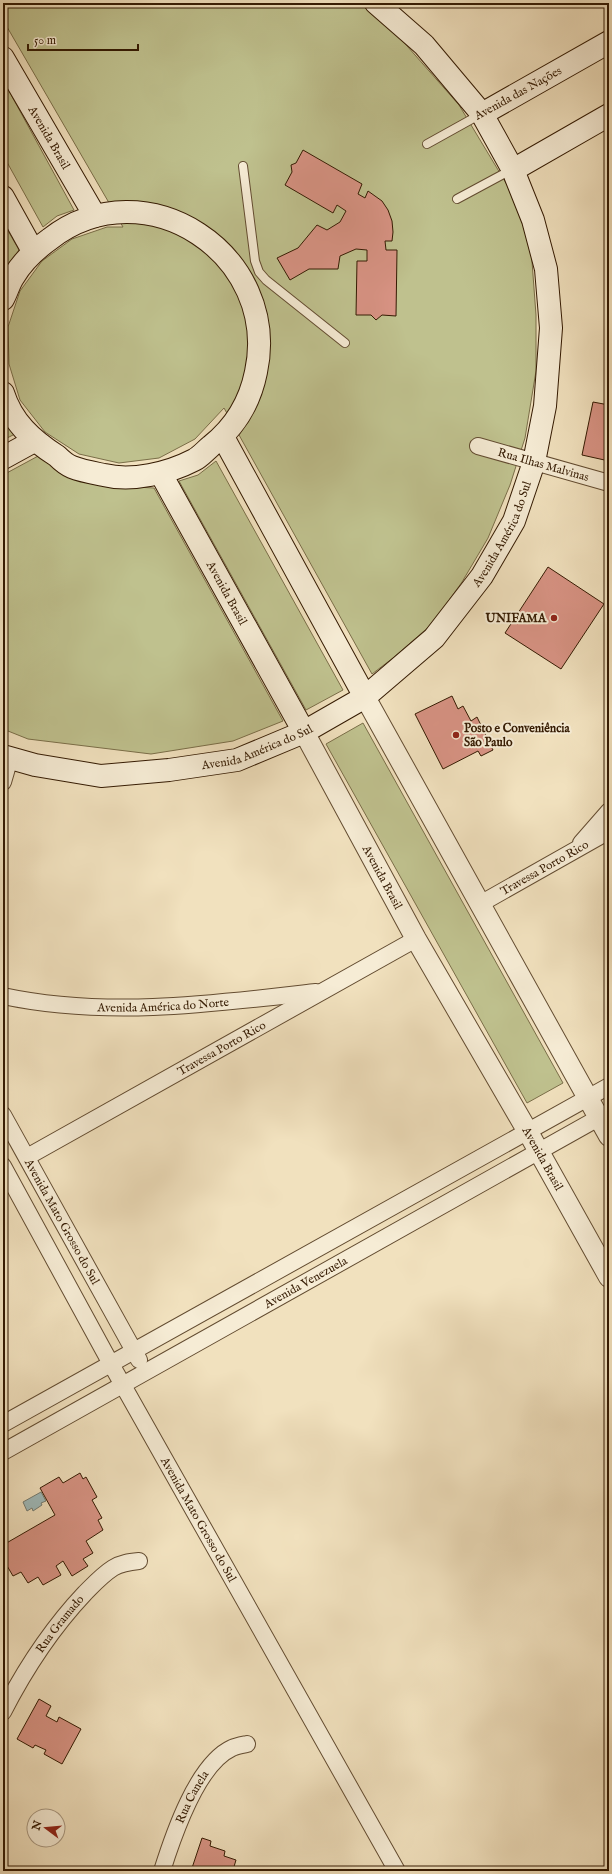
<svg xmlns="http://www.w3.org/2000/svg" width="612" height="1874" font-family="'IM FELL English',serif">
<style>
.green{fill:#bfc18e;stroke:#7a6e48}
.water{fill:#9fbbbc;stroke:#747b72}
.building{fill:#d89384;stroke:#341a02}
.lines{fill:none;stroke-linecap:round;stroke-linejoin:round}
.service-casing{stroke:#634c31;stroke-width:10}
.minor-casing{stroke:#634c31;stroke-width:18}
.tertiary-casing{stroke:#634c31;stroke-width:22}
.secondary-casing{stroke:#341a02;stroke-width:24}
.service{stroke:#f6ecd5;stroke-width:8}
.minor{stroke:#f6ecd5;stroke-width:16}
.tertiary{stroke:#f6ecd5;stroke-width:20}
.secondary{stroke:#f6ecd5;stroke-width:22}
.poi-dot{fill:#8f2418;stroke:#f6ecd5;stroke-width:1.5}
.labels{text-anchor:middle;stroke-width:4;stroke-linejoin:round;paint-order:stroke}
.street-label{font-size:12px;fill:#341a02;stroke:#f6ecd5}
.poi-label{font-size:12px;font-weight:bold;fill:#341a02;stroke:#f6ecd5;text-anchor:end}
</style>
<rect width="100%" height="100%" fill="#f1e1be"/>
<filter id="stains"><feTurbulence type="fractalNoise" baseFrequency=".005" numOctaves="4"/><feColorMatrix values="0 0 0 0 .2 0 0 0 0 .09 0 0 0 0 .02 0 0 0 .5 -.17"/></filter>
<radialGradient id="worn" r=".72"><stop offset=".6" stop-color="#630" stop-opacity="0"/><stop offset="1" stop-color="#630" stop-opacity=".3"/></radialGradient>
<g class="green">
<polygon points="3,3 359,3 393,30 459,105 515,198 531,248 536,315 536,371 525,438 510,485 488,538 462,582 432,624 393,658 372,674 224,408 195,439 159,458 119,463 79,454 45,432 20,400 9,364 8,327 20,291 42,261 72,239 107,227 123,227 3,20"/>
<polygon points="3,80 74,210 57,216 43,227 3,155"/>
<polygon points="3,222 19,250 3,274"/>
<polygon points="3,412 17,433 3,440"/>
<polygon points="40,455 117,486 154,488 283,721 233,741 151,754 28,739 3,729 3,475"/>
<polygon points="216,461 343,690 306,710 179,481 198,475"/>
<polygon points="363,723 563,1083 527,1103 326,744"/>
</g>
<polygon class="water" points="41,1492 46,1501 41,1503 42,1505 33,1511 32,1508 27,1511 23,1502"/>
<g class="building">
<polygon points="303,150 362,184 358,194 365,198 368,191 382,201 388,210 392,221 393,232 392,241 385,241 386,250 397,250 396,316 382,315 376,320 371,315 356,315 357,261 367,261 367,250 356,249 340,256 338,269 309,269 290,280 277,258 298,248 317,225 327,230 340,222 346,211 337,205 333,213 285,185 292,172 291,165 296,163"/>
<polygon points="593,402 609,405 609,461 582,455"/>
<polygon points="548,567 604,604 561,669 505,633"/>
<polygon points="452,696 458,709 463,706 471,721 477,717 493,750 481,756 478,751 443,769 415,714"/>
<polygon points="80,1473 83,1479 86,1477 97,1497 92,1500 102,1518 98,1520 103,1530 86,1541 93,1553 83,1559 88,1566 72,1576 63,1561 56,1566 61,1575 43,1585 38,1577 28,1583 21,1572 13,1576 3,1559 3,1556 7,1554 3,1545 55,1515 40,1488 59,1477 63,1483"/>
<polygon points="39,1699 51,1706 46,1716 57,1722 59,1717 81,1729 62,1764 44,1754 46,1750 35,1745 33,1748 17,1739"/>
<polygon points="202,1838 211,1841 210,1846 225,1851 224,1856 236,1860 233,1870 236,1871 191,1871"/>
</g>
<g class="lines">
<defs>
<g id="service">
<polyline points="427,144 481,114"/>
<polyline points="243,166 255,261 259,272 266,280 345,343"/>
<polyline points="457,199 511,170"/>
</g>
<g id="minor">
<path id="s1" d="M478,446L609,483"/>
<polyline points="3,782 10,758"/>
<polyline points="581,843 609,811"/>
<path id="s2" d="M480,904L609,831"/>
<path id="s3" d="M3,996C106,1018 213,1004 316,992"/>
<path id="s4" d="M3,1115L139,1360"/>
<path id="s5" d="M27,1157L416,939"/>
<path id="s6" d="M3,1166L111,1364L397,1871"/>
<polyline points="3,1424 609,1086"/>
<path id="s7" d="M3,1452L609,1112"/>
<path id="s8" d="M3,1712C25,1669 52,1628 85,1593C93,1585 102,1575 113,1568C121,1563 129,1562 139,1561"/>
<path id="s9" d="M162,1871C173,1836 197,1764 232,1748C236,1746 242,1745 247,1744"/>
</g>
<g id="tertiary">
<polyline points="365,697 609,1136"/>
<path id="s10" d="M304,732L416,939L528,1132L609,1277"/>
</g>
<g id="secondary">
<path id="s11" d="M3,58L95,216"/>
<polyline points="482,114 609,42"/>
<polyline points="513,170 609,115"/>
<polyline points="3,197 33,251"/>
<path d="M3,299C7,292 9,283 14,276C23,261 36,249 50,239C146,165 281,255 256,372C250,402 235,427 211,446C205,451 200,457 194,460C169,473 132,482 104,475C94,473 82,471 72,467C67,465 61,460 57,456C32,440 12,422 3,393"/>
<polyline points="223,437 365,697"/>
<polyline points="3,458 34,441"/>
<path id="s12" d="M161,474L304,732"/>
<path id="s13" d="M3,756L35,765L101,776L169,770L237,760L304,732L365,697L434,638L482,576L514,521L534,462L545,406L551,328L546,269L533,220L513,170L482,114L424,45L376,3"/>
</g>
</defs>
<use href="#service" class="service-casing"/>
<use href="#minor" class="minor-casing"/>
<use href="#tertiary" class="tertiary-casing"/>
<use href="#secondary" class="secondary-casing"/>
<use href="#service" class="service"/>
<use href="#minor" class="minor"/>
<use href="#tertiary" class="tertiary"/>
<use href="#secondary" class="secondary"/>
</g>
<g class="poi-dot">
<circle cx="554" cy="618" r="4"/>
<circle cx="456" cy="735" r="4"/>
</g>
<g class="labels">
<g class="street-label">
<text transform="translate(518 93) rotate(-29)" y="4">Avenida das Nações</text>
<text dy="4" stroke="none"><textPath href="#s11" startOffset="92">Avenida Brasil</textPath></text>
<text dy="4" stroke="none"><textPath href="#s1" startOffset="68">Rua Ilhas Malvinas</textPath></text>
<text dy="4" stroke="none"><textPath href="#s13" startOffset="596">Avenida América do Sul</textPath></text>
<text dy="4" stroke="none"><textPath href="#s12" startOffset="136">Avenida Brasil</textPath></text>
<text dy="4" stroke="none"><textPath href="#s13" startOffset="260">Avenida América do Sul</textPath></text>
<text dy="4" stroke="none"><textPath href="#s2" startOffset="74">Travessa Porto Rico</textPath></text>
<text dy="4" stroke="none"><textPath href="#s10" startOffset="165">Avenida Brasil</textPath></text>
<text dy="4" stroke="none"><textPath href="#s3" startOffset="161">Avenida América do Norte</textPath></text>
<text dy="4" stroke="none"><textPath href="#s5" startOffset="223">Travessa Porto Rico</textPath></text>
<text dy="4" stroke="none"><textPath href="#s10" startOffset="489">Avenida Brasil</textPath></text>
<text dy="4" stroke="none"><textPath href="#s4" startOffset="122">Avenida Mato Grosso do Sul</textPath></text>
<text dy="4" stroke="none"><textPath href="#s7" startOffset="347">Avenida Venezuela</textPath></text>
<text dy="4" stroke="none"><textPath href="#s6" startOffset="404">Avenida Mato Grosso do Sul</textPath></text>
<text dy="4" stroke="none"><textPath href="#s8" startOffset="105">Rua Gramado</textPath></text>
<text dy="4" stroke="none"><textPath href="#s9" startOffset="80">Rua Canela</textPath></text>
</g>
<g class="poi-label">
<text x="546" y="622">UNIFAMA</text>
<text x="464" y="732" text-anchor="start">Posto e Conveniência<tspan x="464" dy="14">São Paulo</tspan></text>
</g>
</g>
<rect width="612" height="1874" fill="none" stroke="#f1e1be" stroke-width="16"/>
<rect x="4" y="4" width="604" height="1866" fill="none" stroke="#341a02" stroke-width="2"/>
<rect x="8" y="8" width="596" height="1858" fill="none" stroke="#341a02"/>
<g transform="translate(46 1828) rotate(286)"><circle r="19" fill="#f6ecd5" stroke="#a89881"/>
<path d="M0-3L7 15L0 10L-7 15Z" fill="#8f2418"/>
<text y="-6" font-size="11" font-weight="bold" text-anchor="middle" fill="#341a02">N</text>
</g>
<path d="M28 44v6h110v-6" fill="none" stroke="#341a02" stroke-width="2"/>
<text x="34" y="44" font-size="12" fill="#341a02" stroke="#f6ecd5" stroke-width="3" paint-order="stroke">50 m</text>
<rect width="100%" height="100%" filter="url(#stains)"/>
<rect width="100%" height="100%" fill="url(#worn)"/>
</svg>
